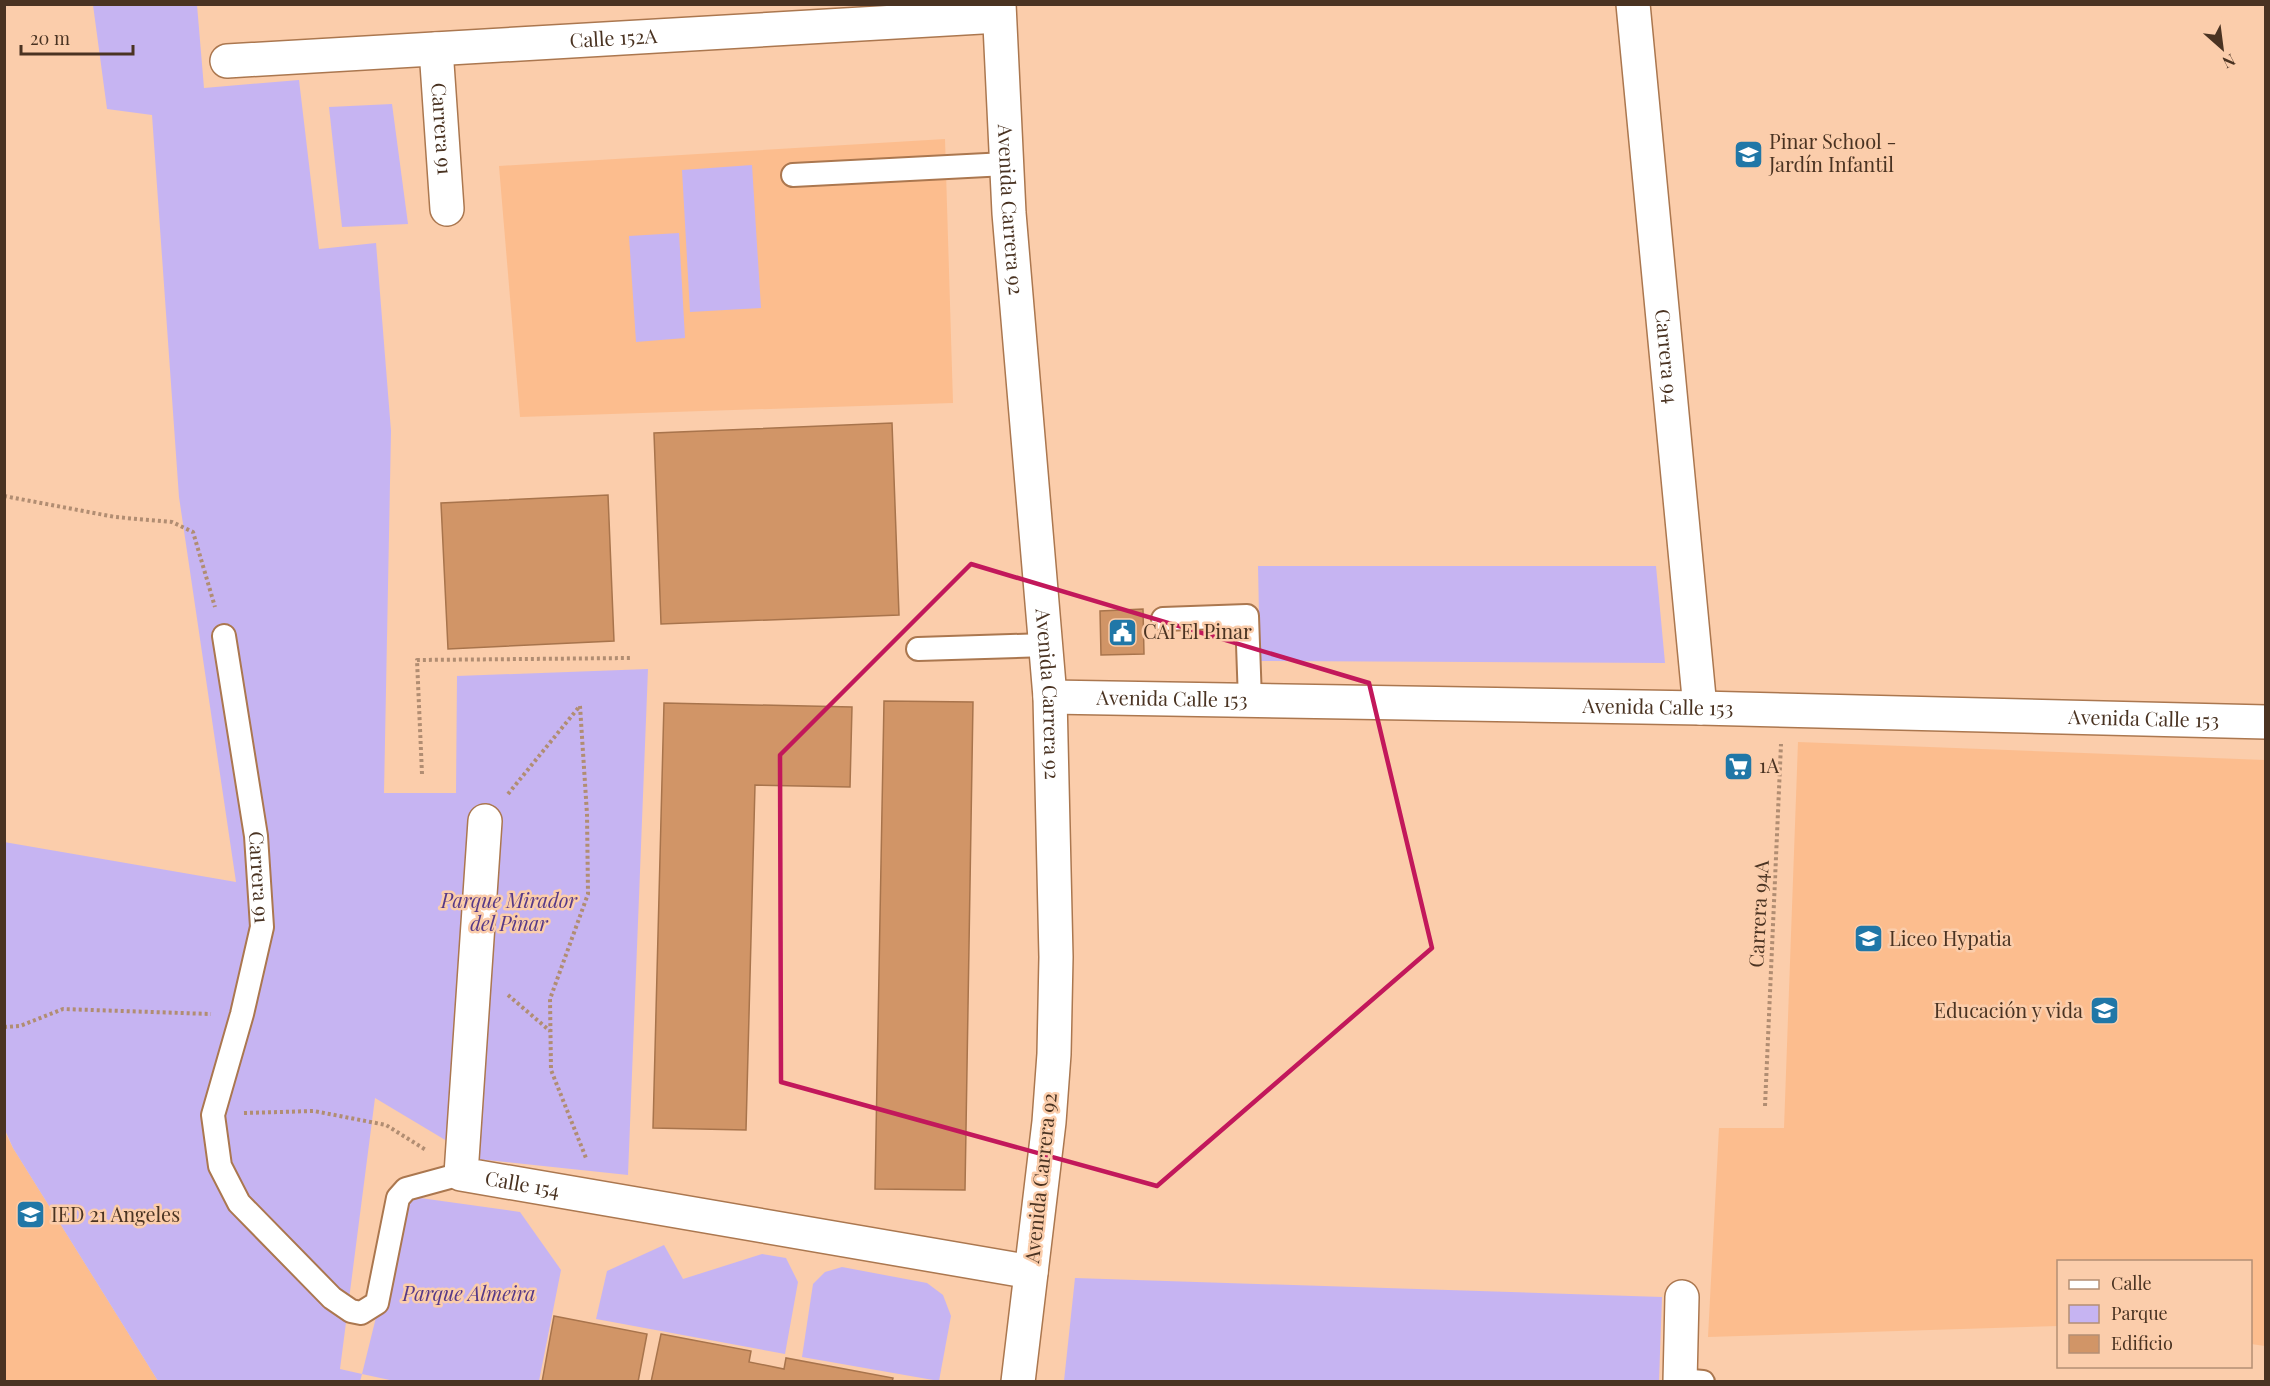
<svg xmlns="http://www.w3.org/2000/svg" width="2270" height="1386" font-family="'Playfair Display',serif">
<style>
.built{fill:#fcbd8e}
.green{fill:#c6b4f2}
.building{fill:#d19567;stroke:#a8744c;stroke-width:1.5}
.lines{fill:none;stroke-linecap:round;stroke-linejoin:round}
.service-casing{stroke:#ab774f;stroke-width:26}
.minor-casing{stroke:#ab774f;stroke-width:36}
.secondary-casing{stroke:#ab774f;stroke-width:36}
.path{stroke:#b18d72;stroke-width:4;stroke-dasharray:3 3;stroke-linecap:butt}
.service{stroke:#fff;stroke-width:22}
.minor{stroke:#fff;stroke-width:33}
.secondary{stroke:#fff;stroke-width:33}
.marked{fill:none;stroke:#c2185b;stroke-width:4.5;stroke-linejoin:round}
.labels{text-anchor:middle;stroke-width:5;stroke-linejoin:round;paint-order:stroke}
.street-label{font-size:20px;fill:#4a3322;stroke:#fbcdab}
.poi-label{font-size:20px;fill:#4a3322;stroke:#fbcdab;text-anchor:start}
.park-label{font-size:20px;font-style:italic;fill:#563987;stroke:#fbcdab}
</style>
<rect width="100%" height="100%" fill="#fbcdab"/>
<g class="built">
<polygon points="945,139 953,403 520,417 499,166"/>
<polygon points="1798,742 2265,760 2265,1346 2251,1344 2250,1262 2058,1262 2058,1326 1708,1337 1719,1128 1784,1128"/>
<polygon points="4,1130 13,1148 158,1381 5,1381"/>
</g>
<g class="green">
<polygon points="93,5 197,5 204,88 299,80 319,249 376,243 391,431 384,793 456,793 457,676 648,669 628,1175 477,1159 375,1098 340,1369 362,1374 406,1196 520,1212 561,1270 539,1381 399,1382 362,1374 360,1382 158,1381 13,1148 5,1130 4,842 236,882 179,497 152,115 107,109"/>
<polygon points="392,104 408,224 342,227 329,107"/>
<polygon points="752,165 761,308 690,312 682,170"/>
<polygon points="679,233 685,338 636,342 629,236"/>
<polygon points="1258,566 1656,566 1665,663 1260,661"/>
<polygon points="664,1245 683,1279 762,1254 786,1258 798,1282 785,1354 596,1319 607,1271"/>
<polygon points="842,1267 927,1283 943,1295 951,1316 939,1381 802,1357 813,1284 825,1272"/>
<polygon points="1075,1278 1662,1297 1659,1381 1064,1381"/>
</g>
<g class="building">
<polygon points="892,423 899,615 661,624 654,433"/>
<polygon points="608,495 614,641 448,649 441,503"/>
<polygon points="1143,609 1144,654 1101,655 1100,611"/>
<polygon points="884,701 973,702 965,1190 875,1189"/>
<polygon points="664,703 852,707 850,787 755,785 746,1130 653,1128"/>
<polygon points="554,1316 647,1334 638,1382 542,1382"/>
<polygon points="661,1334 751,1351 749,1362 784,1369 786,1358 893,1378 892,1382 651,1382"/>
</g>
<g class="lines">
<defs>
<g id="service">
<polyline points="793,175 1006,164"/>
<polyline points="1163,619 1247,616 1250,701"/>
<path id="s1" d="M224,636L256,836L262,927L242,1014L213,1115L220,1166L239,1203L332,1298L351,1311L361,1313L377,1303L398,1198L406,1189L461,1174"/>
<polyline points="918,649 1046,645"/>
<polyline points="1680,1380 1703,1382"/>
</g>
<g id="minor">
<path id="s2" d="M1633,4L1700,708"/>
<path id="s3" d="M436,49L447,209"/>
<path id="s4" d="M227,61L999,16"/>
<path id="s5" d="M485,821L461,1174L1031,1272"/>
<polyline points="1680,1382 1682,1297"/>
</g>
<g id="secondary">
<path id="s6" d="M999,4L1009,213L1050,697L1056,957L1054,1054L1049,1122L1018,1382"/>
<path id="s7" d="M1050,697L1700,708L2266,722"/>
</g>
</defs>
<use href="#service" class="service-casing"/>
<use href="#minor" class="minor-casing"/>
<use href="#secondary" class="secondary-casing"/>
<g class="path">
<polyline points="4,496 115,517 172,522 193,532 215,607"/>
<polyline points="580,706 587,814 588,894 550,999 551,1070 586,1158"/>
<polyline points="422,774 417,660 631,658"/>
<polyline points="508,794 579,707"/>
<polyline points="508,995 550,1031"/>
<polyline points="4,1027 20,1026 63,1009 211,1014"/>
<polyline points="1765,1106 1781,744"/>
<polyline points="244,1113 314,1111 386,1125 426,1150"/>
</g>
<use href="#service" class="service"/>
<use href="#minor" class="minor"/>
<use href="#secondary" class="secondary"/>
</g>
<path class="marked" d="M971,564L1369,683L1432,948L1157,1186L781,1082L780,755Z"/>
<defs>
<symbol id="school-square" viewBox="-11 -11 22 22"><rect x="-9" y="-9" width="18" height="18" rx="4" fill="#2077a7" stroke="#fbcdab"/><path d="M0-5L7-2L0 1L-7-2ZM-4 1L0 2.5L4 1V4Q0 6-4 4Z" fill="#fff"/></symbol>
<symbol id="civic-square" viewBox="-11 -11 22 22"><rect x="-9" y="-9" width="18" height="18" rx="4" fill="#2077a7" stroke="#fbcdab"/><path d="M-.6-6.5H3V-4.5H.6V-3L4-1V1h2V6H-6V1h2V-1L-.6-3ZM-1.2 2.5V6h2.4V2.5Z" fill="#fff"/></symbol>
<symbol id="supermarket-square" viewBox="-11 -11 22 22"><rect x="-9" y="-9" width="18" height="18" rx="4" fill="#2077a7" stroke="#fbcdab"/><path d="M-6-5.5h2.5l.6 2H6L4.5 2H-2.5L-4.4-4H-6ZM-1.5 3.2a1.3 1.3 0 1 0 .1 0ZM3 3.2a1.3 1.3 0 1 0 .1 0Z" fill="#fff"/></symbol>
</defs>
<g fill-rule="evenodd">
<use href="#school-square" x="1732" y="138" width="33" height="33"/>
<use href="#civic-square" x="1106" y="616" width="33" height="33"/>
<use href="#supermarket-square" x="1722" y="750" width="33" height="33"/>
<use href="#school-square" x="1852" y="922" width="33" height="33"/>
<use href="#school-square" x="2088" y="994" width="33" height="33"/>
<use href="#school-square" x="14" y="1198" width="33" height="33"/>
</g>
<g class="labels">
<g class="street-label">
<text dy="7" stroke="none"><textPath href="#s4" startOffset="387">Calle 152A</textPath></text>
<text dy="7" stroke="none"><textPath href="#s3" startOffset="80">Carrera 91</textPath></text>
<text dy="7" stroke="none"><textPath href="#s6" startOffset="206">Avenida Carrera 92</textPath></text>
<text dy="7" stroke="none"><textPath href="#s2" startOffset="354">Carrera 94</textPath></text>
<text dy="7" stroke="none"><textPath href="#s6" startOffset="692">Avenida Carrera 92</textPath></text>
<text dy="7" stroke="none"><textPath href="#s7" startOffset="122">Avenida Calle 153</textPath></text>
<text dy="7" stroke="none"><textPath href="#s7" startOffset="608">Avenida Calle 153</textPath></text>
<text dy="7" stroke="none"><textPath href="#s7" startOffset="1094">Avenida Calle 153</textPath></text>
<text dy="7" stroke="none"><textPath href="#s1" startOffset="244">Carrera 91</textPath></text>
<text transform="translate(1759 914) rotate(-87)" y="7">Carrera 94A</text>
<text transform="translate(1041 1178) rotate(-84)" y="7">Avenida Carrera 92</text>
<text dy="7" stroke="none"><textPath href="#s5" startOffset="416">Calle 154</textPath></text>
</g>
<g class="poi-label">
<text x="1769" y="149">Pinar School -<tspan x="1769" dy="23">Jardín Infantil</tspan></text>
<text x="1143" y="639">CAI El Pinar</text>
<text x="1759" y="773">1A</text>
<text x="1889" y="946">Liceo Hypatia</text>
<text x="2083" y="1018" text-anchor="end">Educación y vida</text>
<text x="51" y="1222">IED 21 Angeles</text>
</g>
<g class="park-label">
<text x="509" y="908">Parque Mirador<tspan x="509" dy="23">del Pinar</tspan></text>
<text x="469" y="1301">Parque Almeira</text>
</g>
</g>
<rect width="2270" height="1386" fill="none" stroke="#4a3322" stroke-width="12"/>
<rect x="2057" y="1260" width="195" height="108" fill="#fbcdab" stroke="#b48f74" stroke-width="1.5"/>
<rect x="2069" y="1280" width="30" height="9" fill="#ffffff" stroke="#b48f74" stroke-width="1.5"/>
<text x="2111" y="1290" font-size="18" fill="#4a3322">Calle</text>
<rect x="2069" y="1305" width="30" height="18" fill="#c6b4f2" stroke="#b48f74" stroke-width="1.5"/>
<text x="2111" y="1320" font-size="18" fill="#4a3322">Parque</text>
<rect x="2069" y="1335" width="30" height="18" fill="#d19567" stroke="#b48f74" stroke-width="1.5"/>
<text x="2111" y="1350" font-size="18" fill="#4a3322">Edificio</text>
<g transform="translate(2222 48) rotate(152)" stroke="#fbcdab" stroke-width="4.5" paint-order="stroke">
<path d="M0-4.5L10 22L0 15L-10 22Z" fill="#4a3322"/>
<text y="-9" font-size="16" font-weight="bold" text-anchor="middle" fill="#4a3322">N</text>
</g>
<path d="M21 45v9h112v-9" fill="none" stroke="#4a3322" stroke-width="3"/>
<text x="30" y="45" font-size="18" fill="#4a3322" stroke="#fbcdab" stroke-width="4.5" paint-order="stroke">20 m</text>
</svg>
